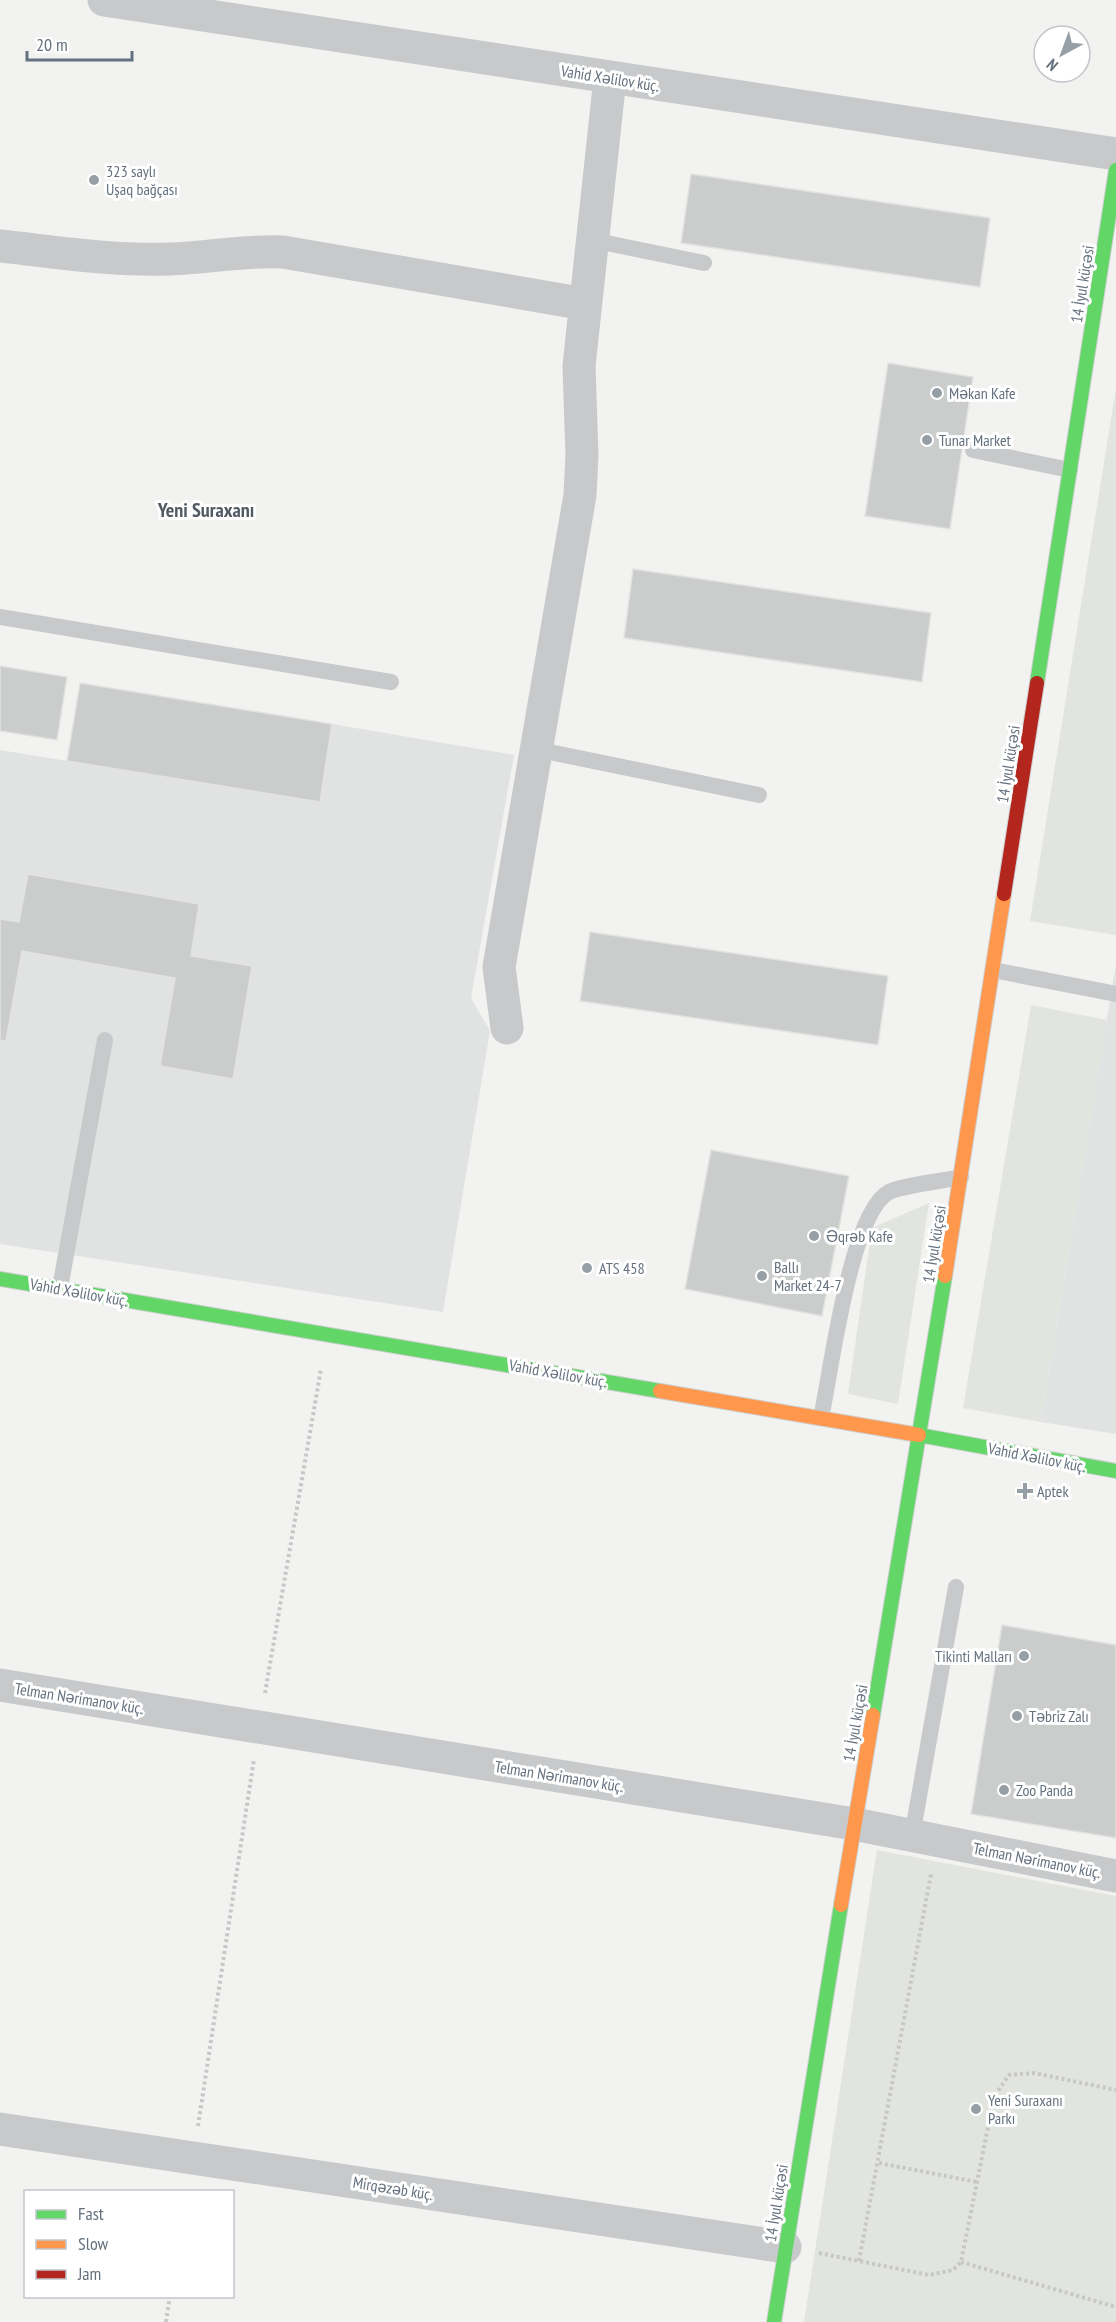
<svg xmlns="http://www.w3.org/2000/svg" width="1116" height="2322" font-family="'PT Sans Narrow',sans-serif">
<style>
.built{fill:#e1e2e2}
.green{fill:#e2e5df}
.building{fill:#cbcccc;stroke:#e2e2e1;stroke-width:1.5}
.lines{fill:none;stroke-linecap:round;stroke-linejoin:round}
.fast-casing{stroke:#cecfcf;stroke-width:16}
.slow-casing{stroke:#cecfcf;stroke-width:16}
.jam-casing{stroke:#cecfcf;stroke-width:16}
.path{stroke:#c7c7c7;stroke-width:4;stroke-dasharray:3 3;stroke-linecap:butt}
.lane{stroke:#c8c9ca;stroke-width:16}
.street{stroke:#c8c9ca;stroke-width:33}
.fast{stroke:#63d668;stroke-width:14}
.slow{stroke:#ff974d;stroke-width:14}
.jam{stroke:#b3261e;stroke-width:14}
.poi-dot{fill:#969ea6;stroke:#fff;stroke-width:2}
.labels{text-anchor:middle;stroke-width:6;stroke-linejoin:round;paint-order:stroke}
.street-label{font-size:16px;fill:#65717e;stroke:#fff}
.poi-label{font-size:16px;fill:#65717e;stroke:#fff;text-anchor:start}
.quarter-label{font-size:20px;font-weight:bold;fill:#525b64;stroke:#fff}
</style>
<rect width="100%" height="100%" fill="#f2f2f1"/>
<g class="built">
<polygon points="332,724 514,755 471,998 490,1031 443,1312 0,1244 0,750 320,802"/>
<polygon points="1116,964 1116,1434 1041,1422"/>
</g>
<g class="green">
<polygon points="1116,388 1116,935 1030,921"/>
<polygon points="1031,1005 1107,1020 1041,1422 963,1408"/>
<polygon points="929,1203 898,1404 848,1394 872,1228"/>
<polygon points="877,1850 1116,1896 1116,2322 804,2322"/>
</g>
<g class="building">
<polygon points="691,174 990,218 980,287 681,243"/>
<polygon points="888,363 973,377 950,529 865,516"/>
<polygon points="633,569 931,613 922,682 624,638"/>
<polygon points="0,666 67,677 57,740 0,731"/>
<polygon points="80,683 332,724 320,802 67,761"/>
<polygon points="28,874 199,904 191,956 252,966 233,1079 160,1066 175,978 22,951 6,1041 0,1040 0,919 19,922"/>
<polygon points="590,932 888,976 878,1045 580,1001"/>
<polygon points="711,1150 849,1176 822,1316 685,1289"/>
<polygon points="1002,1625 1116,1645 1116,1838 971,1814"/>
</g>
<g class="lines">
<defs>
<g id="fast">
<polyline points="1037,683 1116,170"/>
<polyline points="0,1279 660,1391"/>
<polyline points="919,1435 1116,1471"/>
<polyline points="873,1715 945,1276"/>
<polyline points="774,2322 841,1905"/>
</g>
<g id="slow">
<polyline points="945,1276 1004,894"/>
<polyline points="660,1391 919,1435"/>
<polyline points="841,1905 873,1715"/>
</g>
<polyline id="jam" points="1004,894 1037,683"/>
</defs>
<use href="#fast" class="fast-casing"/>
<use href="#slow" class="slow-casing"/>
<use href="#jam" class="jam-casing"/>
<g class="path">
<polyline points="265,1693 321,1369"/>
<polyline points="198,2126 254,1759"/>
<polyline points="879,2163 977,2182"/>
<polyline points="819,2253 929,2275 953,2270 961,2262 994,2097 1009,2075 1034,2073 1116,2090"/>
<polyline points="859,2261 931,1874"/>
<polyline points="961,2262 1116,2307"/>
<polyline points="166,2322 170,2296"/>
</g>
<g class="lane">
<polyline points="592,240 704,263"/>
<polyline points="973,450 1070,470"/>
<polyline points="0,617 391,682"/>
<polyline points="535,749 759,795"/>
<polyline points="993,970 1116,994"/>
<polyline points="60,1288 105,1040"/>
<path d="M821,1418C831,1372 850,1213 889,1192C903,1185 944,1181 961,1177"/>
<polyline points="912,1836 956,1587"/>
</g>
<g class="street">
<polyline points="104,0 1116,154"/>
<path d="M0,246C56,252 112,261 169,259C208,258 242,250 283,252L585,304"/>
<polyline points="507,1028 499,967 580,495 582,455 579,366 610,78"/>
<polyline points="0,1685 854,1824 1116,1876"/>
<polyline points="0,2129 785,2247"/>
</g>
<use href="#fast" class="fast"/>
<use href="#slow" class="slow"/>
<use href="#jam" class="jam"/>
</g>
<g class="poi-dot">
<circle cx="94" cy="180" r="6"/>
<circle cx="937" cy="393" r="6"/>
<circle cx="927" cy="440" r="6"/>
<circle cx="814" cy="1236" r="6"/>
<circle cx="587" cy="1268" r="6"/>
<circle cx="762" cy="1276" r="6"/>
<path d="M1022 1482h6v6h6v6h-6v6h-6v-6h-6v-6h6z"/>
<circle cx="1024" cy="1656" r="6"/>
<circle cx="1017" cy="1716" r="6"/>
<circle cx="1004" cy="1790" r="6"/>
<circle cx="976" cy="2109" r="6"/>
</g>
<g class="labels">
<g class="street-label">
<text transform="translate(610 78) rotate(9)" y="6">Vahid Xəlilov küç.</text>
<text transform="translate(1082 284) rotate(-81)" y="6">14 İyul küçəsi</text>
<text transform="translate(1008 764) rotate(-81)" y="6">14 İyul küçəsi</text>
<text transform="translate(934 1244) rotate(-81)" y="6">14 İyul küçəsi</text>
<text transform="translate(79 1292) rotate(10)" y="6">Vahid Xəlilov küç.</text>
<text transform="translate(558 1373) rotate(10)" y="6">Vahid Xəlilov küç.</text>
<text transform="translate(1037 1457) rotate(11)" y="6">Vahid Xəlilov küç.</text>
<text transform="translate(79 1698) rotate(9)" y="6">Telman Nərimanov küç.</text>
<text transform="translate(855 1723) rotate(-80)" y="6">14 İyul küçəsi</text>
<text transform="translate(559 1776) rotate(9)" y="6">Telman Nərimanov küç.</text>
<text transform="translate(1037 1860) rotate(11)" y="6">Telman Nərimanov küç.</text>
<text transform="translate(393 2188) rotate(9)" y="6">Mirqəzəb küç.</text>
<text transform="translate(776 2203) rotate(-81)" y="6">14 İyul küçəsi</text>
</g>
<g class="poi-label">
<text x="106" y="177">323 saylı<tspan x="106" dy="18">Uşaq bağçası</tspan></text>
<text x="949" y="399">Məkan Kafe</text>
<text x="939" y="446">Tunar Market</text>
<text x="826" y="1242">Əqrəb Kafe</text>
<text x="774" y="1273">Ballı<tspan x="774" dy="18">Market 24-7</tspan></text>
<text x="599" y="1274">ATS 458</text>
<text x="1037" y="1497">Aptek</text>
<text x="1012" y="1662" text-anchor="end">Tikinti Malları</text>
<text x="1029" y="1722">Təbriz Zalı</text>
<text x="1016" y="1796">Zoo Panda</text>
<text x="988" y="2106">Yeni Suraxanı<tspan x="988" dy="18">Parkı</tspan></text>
</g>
<g class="quarter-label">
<text x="206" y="517">Yeni Suraxanı</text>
</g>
</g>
<rect x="24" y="2190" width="210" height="108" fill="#ffffff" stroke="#c1c6cb" stroke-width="1.5"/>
<rect x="36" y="2210" width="30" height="9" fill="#63d668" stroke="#c1c6cb" stroke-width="1.5"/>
<text x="78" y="2220" font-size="18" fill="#65717e">Fast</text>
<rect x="36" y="2240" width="30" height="9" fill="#ff974d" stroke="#c1c6cb" stroke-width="1.5"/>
<text x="78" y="2250" font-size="18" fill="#65717e">Slow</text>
<rect x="36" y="2270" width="30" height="9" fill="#b3261e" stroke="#c1c6cb" stroke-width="1.5"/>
<text x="78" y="2280" font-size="18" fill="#65717e">Jam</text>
<g transform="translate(1062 54) rotate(221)"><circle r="28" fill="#ffffff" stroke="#c1c6cb" stroke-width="1.5"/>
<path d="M0-4.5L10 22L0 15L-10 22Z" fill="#969ea6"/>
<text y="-9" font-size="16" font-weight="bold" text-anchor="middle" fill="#65717e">N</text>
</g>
<path d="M27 51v9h105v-9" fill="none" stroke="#65717e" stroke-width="3"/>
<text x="36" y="51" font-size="18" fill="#65717e" stroke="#ffffff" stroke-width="4.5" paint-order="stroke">20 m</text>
</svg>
